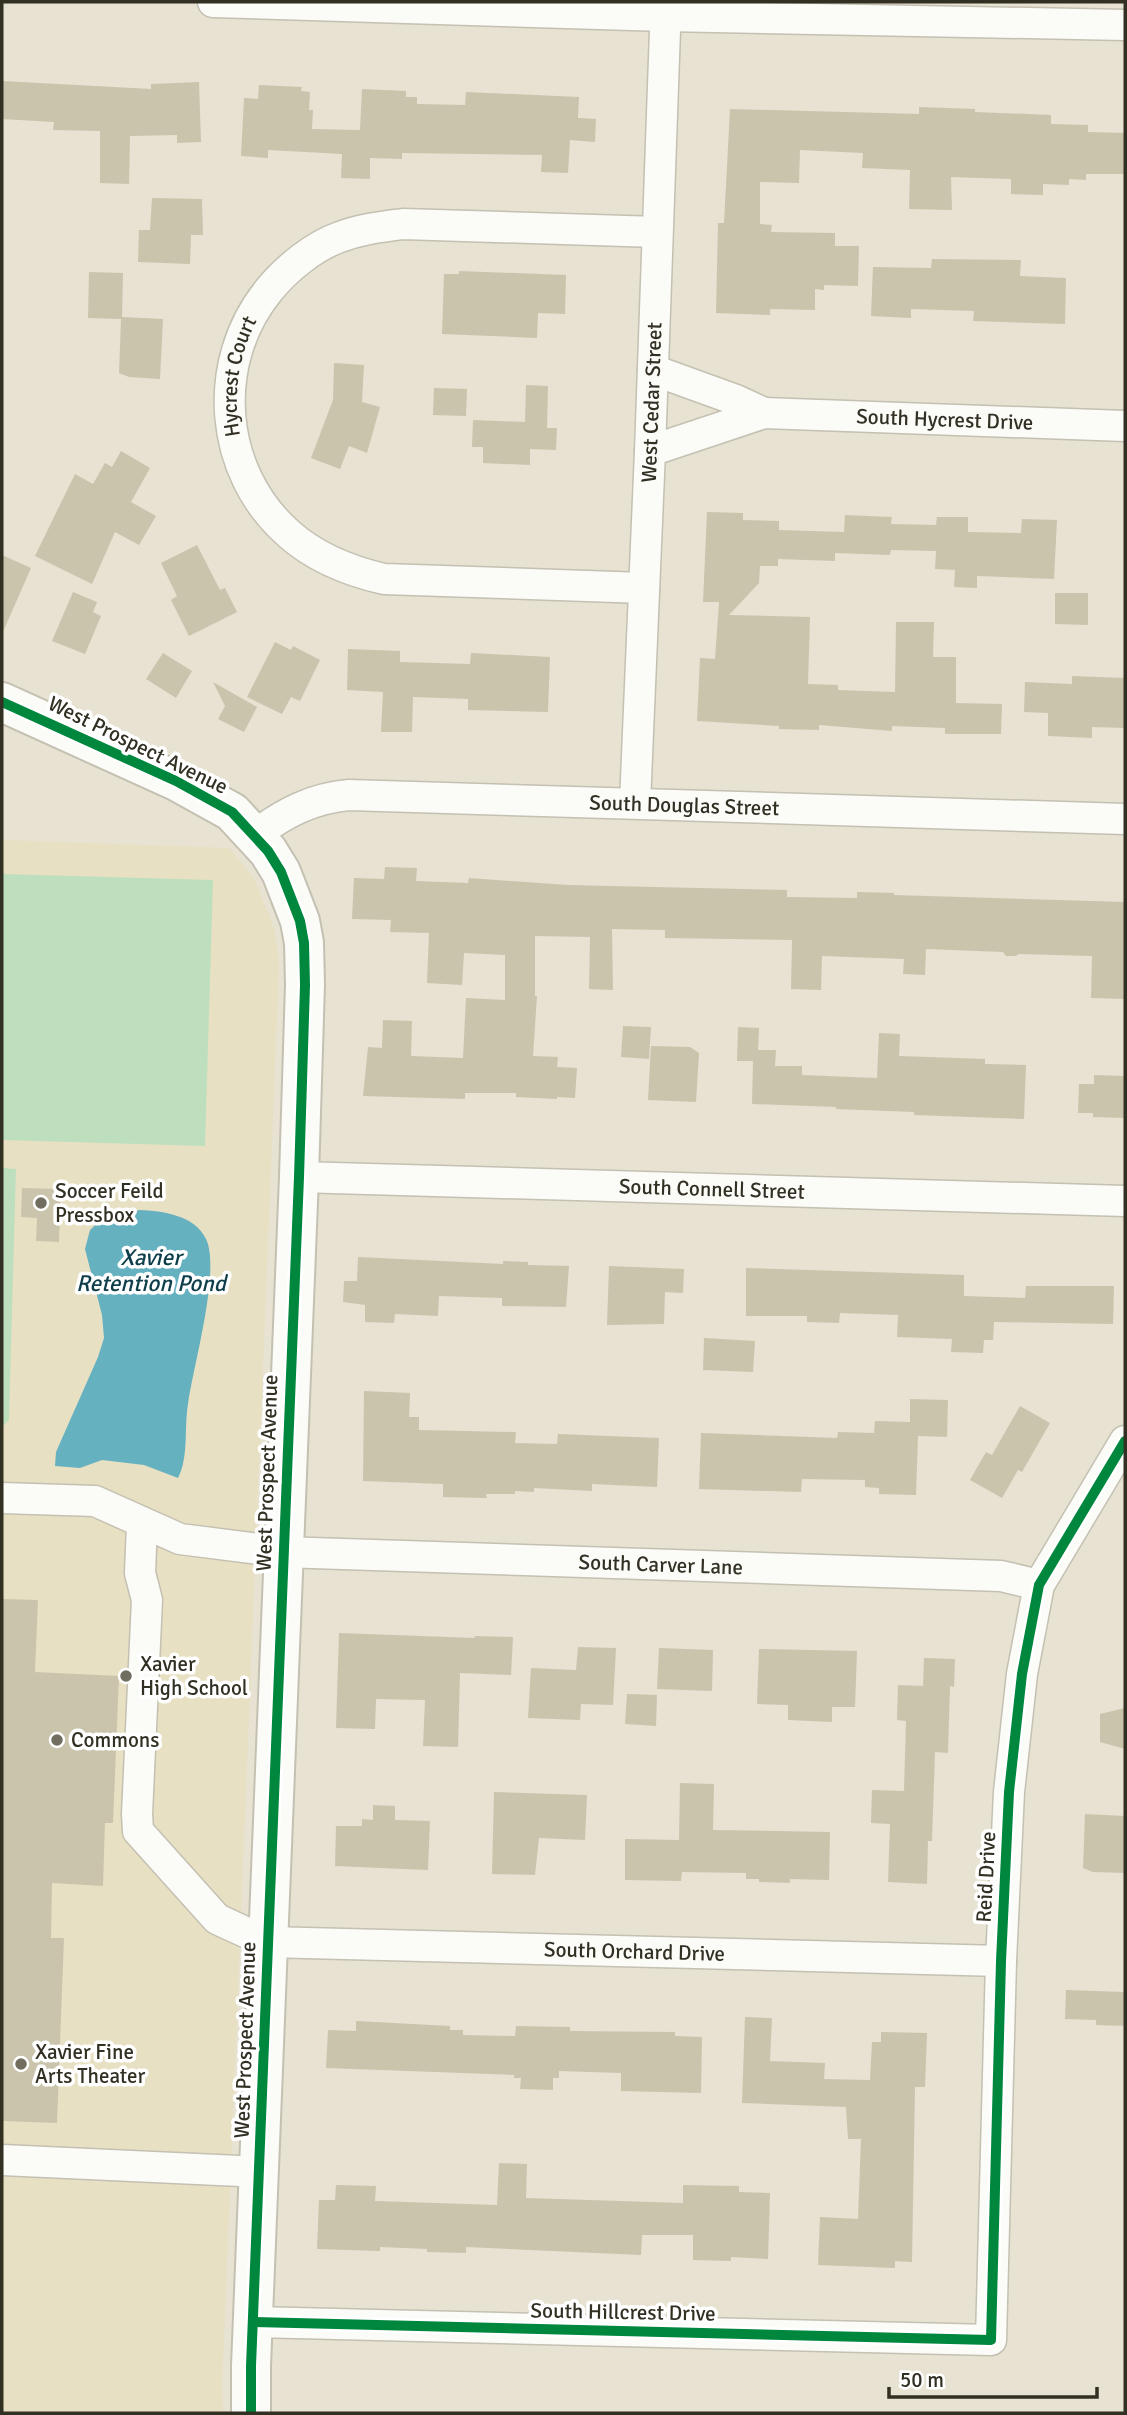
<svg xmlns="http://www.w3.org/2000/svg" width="1127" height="2415" font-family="Signika,sans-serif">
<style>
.built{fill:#e8e0c3}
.green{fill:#bddfbd}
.water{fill:#66b1c0}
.building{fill:#cac4ad}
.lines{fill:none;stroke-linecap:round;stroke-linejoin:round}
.minor-casing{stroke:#c4c0b2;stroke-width:33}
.major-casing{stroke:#c4c0b2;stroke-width:42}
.minor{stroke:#fbfbf8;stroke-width:30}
.major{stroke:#fbfbf8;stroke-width:38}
.cycleway-casing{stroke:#fff;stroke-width:15}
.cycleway{stroke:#00873e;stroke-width:10}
.poi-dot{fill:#716e60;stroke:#fff;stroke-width:2.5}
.labels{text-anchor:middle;stroke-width:7;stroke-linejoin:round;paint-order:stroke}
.street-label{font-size:21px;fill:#322f23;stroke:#fff}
.poi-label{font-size:21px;fill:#322f23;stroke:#fff;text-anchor:start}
.water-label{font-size:23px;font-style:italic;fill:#0f3e4b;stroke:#fff}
</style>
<rect width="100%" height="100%" fill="#e7e2d1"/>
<polygon class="built" points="2,840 229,848 254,879 275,931 279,966 222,2386 223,2413 2,2413"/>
<g class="green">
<polygon points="2,874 213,880 205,1146 2,1140"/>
<polygon points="2,1168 16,1169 9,1420 2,1427"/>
</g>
<path class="water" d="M140,1210C162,1211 195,1215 206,1239C221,1270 193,1367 188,1404C184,1428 189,1457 178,1478L144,1465L102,1460L80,1468L55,1466L56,1452L98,1357L104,1338L102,1315L85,1249L90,1230L104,1217Z"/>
<g class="building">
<polygon points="2,81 151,89 151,84 199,82 201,142 177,143 177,135 130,136 129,184 100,183 100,131 53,130 54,122 2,119"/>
<polygon points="259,85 302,87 301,91 310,92 309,110 313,110 312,129 360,130 362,89 406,91 406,97 417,97 417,104 465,105 466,92 579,97 578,118 596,119 595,142 570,140 568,173 541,172 542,155 402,153 402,159 370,158 370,179 341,178 342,154 268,150 268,158 241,156 244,98 258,99"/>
<polygon points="919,107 975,109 975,112 1051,115 1051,124 1088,125 1088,132 1125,133 1125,174 1086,174 1086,180 1069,179 1069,185 1043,184 1043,195 1011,194 1011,179 951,177 952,210 909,209 910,170 862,168 863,153 800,150 799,183 760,182 760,224 772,225 771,232 835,233 835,246 859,246 858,286 824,285 824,290 815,289 815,310 770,309 770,315 716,313 718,223 724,223 730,109 919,114"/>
<polygon points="152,198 202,199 203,235 191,235 190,264 138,262 139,230 150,230"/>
<polygon points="932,259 1021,260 1020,276 1066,278 1065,324 973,321 974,311 911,309 911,318 871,316 873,267 931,268"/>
<polygon points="459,271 566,275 565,314 538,313 537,338 442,334 444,274 459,274"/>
<polygon points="89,272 123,273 122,317 163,319 160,379 129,377 119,373 121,319 88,318"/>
<polygon points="334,363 364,365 362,402 380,407 367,453 349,446 340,469 311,458 333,400"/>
<polygon points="526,385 548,386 547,428 557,428 556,450 530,449 530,465 483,463 483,447 472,447 473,420 525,422"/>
<polygon points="434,388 467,389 466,416 433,415"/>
<polygon points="121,451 150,468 131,502 156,516 139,545 115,532 92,584 35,556 75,474 93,484 105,463 112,467"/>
<polygon points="707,512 743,513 743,520 779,521 779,530 844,532 845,515 892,517 891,524 936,525 937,517 968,517 968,532 1021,533 1022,519 1057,520 1054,579 977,576 977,588 954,587 955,570 935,569 936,551 891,550 890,555 835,553 835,561 778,559 778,566 760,566 759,583 729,615 810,617 808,684 838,685 838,690 895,692 896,622 934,622 933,657 956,657 956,703 1002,704 1001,734 945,734 945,728 892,726 892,731 819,725 819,730 779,729 779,726 697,721 700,658 715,659 719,602 703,602"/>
<polygon points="197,545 220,590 225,588 237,612 189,636 171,600 177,596 161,563"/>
<polygon points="2,555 31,568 2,634"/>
<polygon points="73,592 97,602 93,612 101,616 85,654 52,641"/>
<polygon points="1055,593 1088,593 1088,625 1055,624"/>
<polygon points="275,642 291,650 293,646 320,660 300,701 291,697 282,714 247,697"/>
<polygon points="348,649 400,651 400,662 470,664 471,653 550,657 548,712 468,710 468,699 413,697 412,732 381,732 383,692 347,690"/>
<polygon points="163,653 192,671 176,698 146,679"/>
<polygon points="1072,676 1125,678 1125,728 1092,727 1092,738 1048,736 1048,713 1024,712 1025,682 1072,684"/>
<polygon points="213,682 257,707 244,732 218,719 225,706"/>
<polygon points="385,867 417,868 416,881 468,883 469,878 568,885 787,890 787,897 857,898 857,892 894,893 894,895 1124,902 1125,999 1091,998 1092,956 1019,954 1016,956 1006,956 1003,952 926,949 925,975 903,974 904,959 822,956 821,990 791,989 792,940 665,938 665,930 612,929 613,990 589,989 590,937 535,936 535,996 537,996 533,1056 558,1057 557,1067 577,1068 575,1098 557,1097 557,1099 516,1097 516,1093 465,1093 465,1099 363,1096 368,1047 382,1048 383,1020 412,1021 411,1056 463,1058 466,998 505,1000 505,955 464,953 462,985 427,983 429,933 390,932 391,920 352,919 354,878 384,879"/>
<polygon points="623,1026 651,1027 649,1059 621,1057"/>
<polygon points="738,1027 759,1028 758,1050 776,1050 775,1066 802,1066 802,1075 877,1078 879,1033 900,1034 899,1056 985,1059 985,1064 1026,1065 1024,1119 914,1115 914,1112 836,1109 836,1107 752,1104 753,1061 737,1061"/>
<polygon points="651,1046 690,1047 699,1053 696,1102 648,1100"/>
<polygon points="1094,1075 1125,1076 1125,1118 1093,1117 1093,1113 1078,1113 1079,1084 1094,1084"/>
<polygon points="22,1188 61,1189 59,1242 36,1241 37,1218 21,1217"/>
<polygon points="358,1257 503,1264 503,1261 528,1262 528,1265 569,1266 566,1307 502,1306 502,1298 439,1296 438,1316 395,1314 394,1323 365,1322 365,1305 343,1302 344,1281 357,1281"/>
<polygon points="609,1266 684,1269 683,1293 665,1292 664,1324 607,1325"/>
<polygon points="746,1268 964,1275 964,1296 1025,1298 1026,1286 1114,1286 1113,1324 994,1322 993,1340 984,1340 983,1353 951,1352 952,1339 897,1337 898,1315 840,1313 839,1323 807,1322 807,1316 746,1316"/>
<polygon points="704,1338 755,1341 753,1372 703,1370"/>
<polygon points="364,1391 410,1393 409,1417 419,1417 419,1430 516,1432 515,1443 557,1444 558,1434 659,1438 657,1487 592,1484 592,1491 534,1488 534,1492 515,1491 515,1494 486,1494 487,1498 443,1497 443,1484 363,1481"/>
<polygon points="910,1399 948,1400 947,1437 918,1436 916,1495 879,1494 879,1488 865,1487 865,1480 802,1479 801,1492 699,1489 701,1433 837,1438 838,1432 874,1433 875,1421 910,1422"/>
<polygon points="1020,1406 1050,1423 1022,1472 1018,1470 1002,1498 970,1480 986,1452 992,1455"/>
<polygon points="2,1599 38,1600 35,1672 119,1676 113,1823 105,1823 103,1886 52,1883 51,1938 64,1938 57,2123 2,2121"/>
<polygon points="339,1633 475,1638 474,1636 513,1637 511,1675 460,1673 458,1747 423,1746 425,1700 376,1699 375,1729 336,1728"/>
<polygon points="578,1647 616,1648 613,1705 581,1704 580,1720 528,1718 531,1668 576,1670"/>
<polygon points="659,1648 713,1650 712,1691 657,1689"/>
<polygon points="759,1649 857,1651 855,1707 832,1707 832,1722 788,1720 788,1705 757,1704"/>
<polygon points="924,1658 955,1659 954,1687 950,1686 948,1753 935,1752 932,1841 928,1841 927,1884 888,1882 890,1824 871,1823 872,1790 904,1791 906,1721 897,1720 898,1685 923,1686"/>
<polygon points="627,1694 657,1695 656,1726 625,1724"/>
<polygon points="1125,1708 1125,1749 1100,1742 1100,1714"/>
<polygon points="680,1783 714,1784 713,1830 830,1832 829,1880 790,1879 790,1883 759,1882 759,1879 746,1879 746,1873 682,1872 681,1881 625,1880 625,1839 679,1840"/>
<polygon points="494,1792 587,1795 585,1840 539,1838 535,1875 492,1874"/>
<polygon points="373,1805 395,1806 395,1820 430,1821 428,1870 335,1866 336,1826 362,1826 362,1819 373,1820"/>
<polygon points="1085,1814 1125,1816 1125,1873 1093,1872 1083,1868"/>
<polygon points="1066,1990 1125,1992 1125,2026 1096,2025 1096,2020 1065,2019"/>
<polygon points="745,2017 772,2018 770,2061 825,2063 824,2079 870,2080 872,2042 881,2042 881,2032 927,2033 925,2087 915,2087 912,2262 895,2261 895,2268 818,2265 820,2217 858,2219 861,2139 848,2139 846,2107 742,2103"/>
<polygon points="356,2021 450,2026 450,2030 463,2030 463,2035 515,2036 516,2026 570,2027 570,2031 675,2032 675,2036 702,2037 701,2093 621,2091 621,2073 559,2071 559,2078 553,2078 553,2090 520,2089 521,2078 514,2078 514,2075 326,2068 328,2030 356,2031"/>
<polygon points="499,2163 527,2164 526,2198 683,2203 683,2185 739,2186 739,2192 770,2193 768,2259 731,2257 731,2261 693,2260 693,2235 642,2235 641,2255 466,2247 466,2253 427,2252 427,2249 380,2247 380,2251 317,2249 319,2200 335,2200 336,2185 376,2186 375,2201 497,2205"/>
</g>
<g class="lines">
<defs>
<g id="minor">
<polyline points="213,2 665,16 1125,25"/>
<polyline points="653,370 736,400 764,413"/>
<path id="s1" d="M650,451L764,413L1125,426"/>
<path id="s2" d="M644,588L384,579C349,571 316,558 289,534C218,472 210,362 269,290C286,269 314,246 340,237C361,229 381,227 403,224L657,232"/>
<path id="s3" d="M635,803L650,451L666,2"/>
<path id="s4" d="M255,835C284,813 313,798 349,795L1125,819"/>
<path id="s5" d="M299,1177L1125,1201"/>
<path id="s6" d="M2,1498L95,1501L180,1539L282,1552L1001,1576L1039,1585"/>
<path id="s7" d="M142,1524L140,1573L147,1600L137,1814L138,1831L217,1919L267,1942L1001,1961"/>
<polyline points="2,2160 260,2172"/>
<polyline points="253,2322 991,2340 1001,1961 1009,1792 1022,1674 1039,1585 1125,1441"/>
</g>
<polyline id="major" points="2,702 176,781 232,812 268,851 281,872 300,921 304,943 305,985 299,1177 251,2366 251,2413"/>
</defs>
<use href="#minor" class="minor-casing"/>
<use href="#major" class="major-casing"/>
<use href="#minor" class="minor"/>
<use href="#major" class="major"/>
<defs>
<g id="cycleway">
<polyline points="2,702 176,781 232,812 268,851 281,872 300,921 304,943 305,985 299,1177 251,2366 251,2413"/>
<polyline points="253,2322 991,2340 1001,1961 1009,1792 1022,1674 1039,1585 1125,1441"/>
</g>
</defs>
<use href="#cycleway" class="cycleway-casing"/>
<use href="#cycleway" class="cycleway"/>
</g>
<g class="poi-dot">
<circle cx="41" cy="1203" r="7"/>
<circle cx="126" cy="1676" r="7"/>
<circle cx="57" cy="1740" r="7"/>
<circle cx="21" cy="2064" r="7"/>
</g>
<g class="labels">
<g class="street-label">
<text dy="7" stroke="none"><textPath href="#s2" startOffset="542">Hycrest Court</textPath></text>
<text dy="7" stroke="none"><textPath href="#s3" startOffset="401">West Cedar Street</textPath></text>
<text dy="7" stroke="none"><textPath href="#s1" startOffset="301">South Hycrest Drive</textPath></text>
<text transform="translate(138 745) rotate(26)" y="7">West Prospect Avenue</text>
<text dy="7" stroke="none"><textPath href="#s4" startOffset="439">South Douglas Street</textPath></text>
<text dy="7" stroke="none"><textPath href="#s5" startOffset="413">South Connell Street</textPath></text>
<text transform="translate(267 1473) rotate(-88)" y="7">West Prospect Avenue</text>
<text dy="7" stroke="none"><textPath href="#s6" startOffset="668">South Carver Lane</textPath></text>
<text transform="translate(986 1877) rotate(-87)" y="7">Reid Drive</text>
<text dy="7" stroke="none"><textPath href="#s7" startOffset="849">South Orchard Drive</textPath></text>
<text transform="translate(245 2040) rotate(-88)" y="7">West Prospect Avenue</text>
<text transform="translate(623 2312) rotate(1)" y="7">South Hillcrest Drive</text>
</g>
<g class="poi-label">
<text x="55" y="1198">Soccer Feild<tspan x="55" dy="24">Pressbox</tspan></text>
<text x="140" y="1671">Xavier<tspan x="140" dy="24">High School</tspan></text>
<text x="71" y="1747">Commons</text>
<text x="35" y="2059">Xavier Fine<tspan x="35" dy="24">Arts Theater</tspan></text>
</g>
<g class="water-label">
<text x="151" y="1265">Xavier<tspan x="151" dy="26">Retention Pond</tspan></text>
</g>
</g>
<rect width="1127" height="2415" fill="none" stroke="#322f23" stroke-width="7"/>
<path d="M889 2387v10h208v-10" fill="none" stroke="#322f23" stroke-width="3.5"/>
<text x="900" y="2387" font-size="21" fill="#322f23" stroke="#ffffff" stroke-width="5" paint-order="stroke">50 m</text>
</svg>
